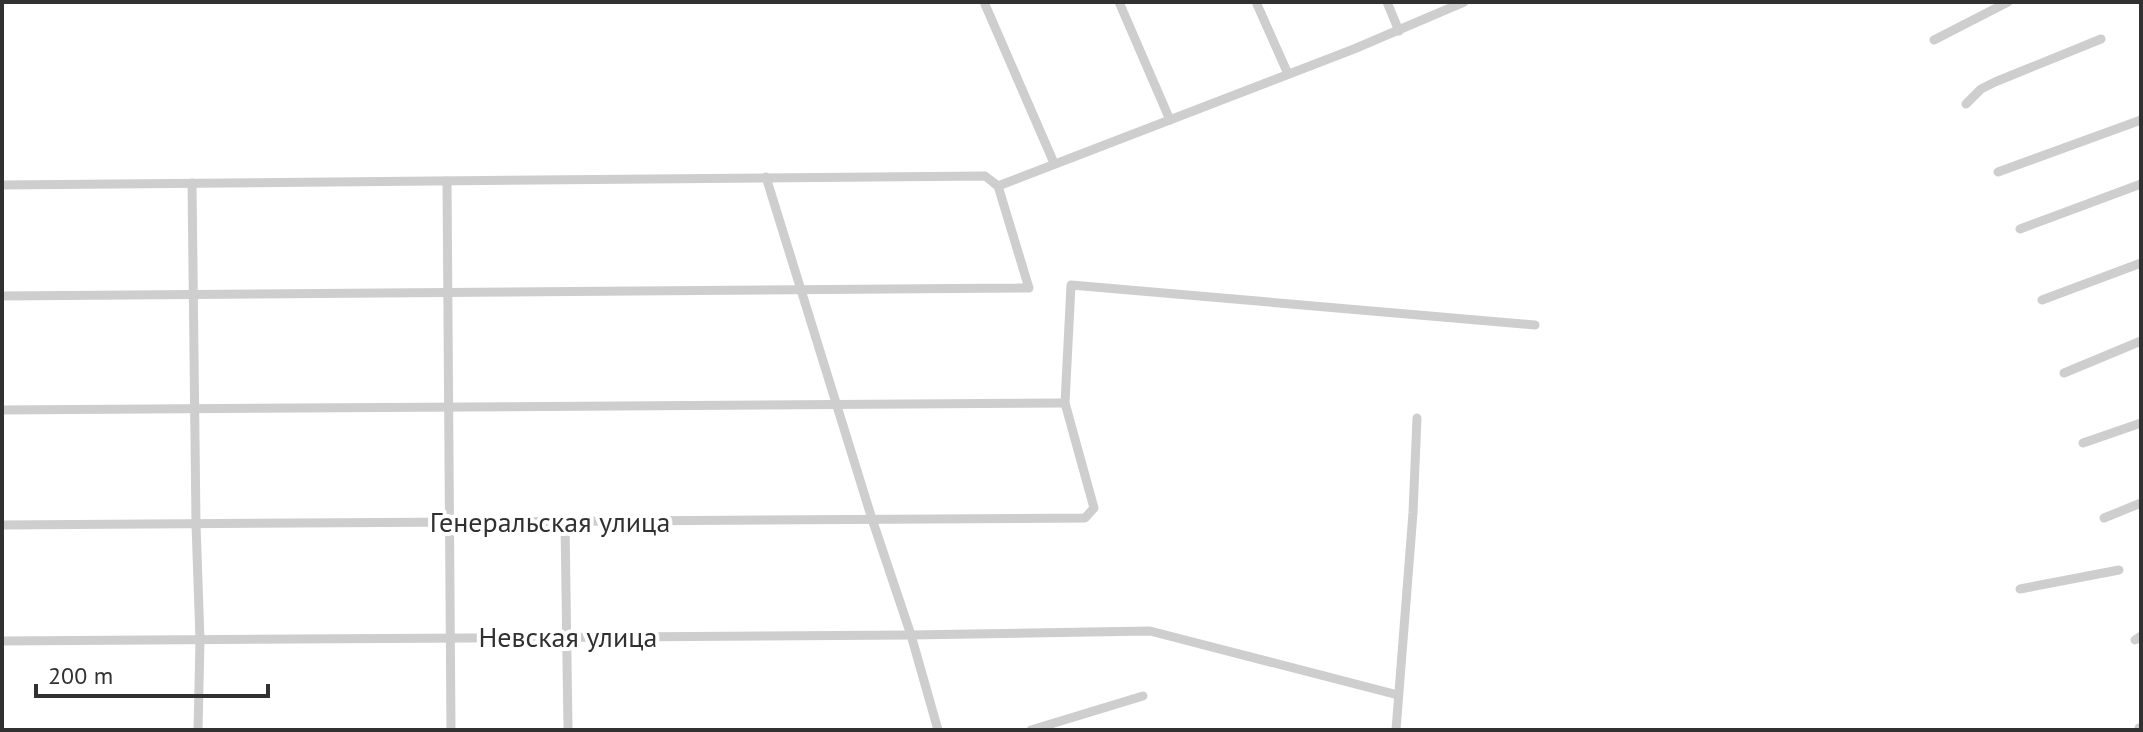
<svg xmlns="http://www.w3.org/2000/svg" width="2143" height="732" font-family="'PT Sans',sans-serif">
<style>
.lines{fill:none;stroke-linecap:round;stroke-linejoin:round}
.street{stroke:#cecece;stroke-width:9}
.labels{text-anchor:middle;stroke-width:8;stroke-linejoin:round;paint-order:stroke}
.street-label{font-size:28px;fill:#313131;stroke:#fff}
</style>
<rect width="100%" height="100%" fill="#fff"/>
<g class="lines">
<g class="street">
<polyline points="984,2 1054,163"/>
<polyline points="1119,2 1170,120"/>
<polyline points="1256,2 1288,74"/>
<polyline points="1387,2 1399,31"/>
<polyline points="1934,40 2008,2"/>
<polyline points="1966,104 1981,89 1995,82 2101,39"/>
<polyline points="1998,172 2141,120"/>
<polyline points="766,177 872,519 911,635 938,730"/>
<polyline points="447,181 451,730"/>
<polyline points="192,183 196,524 200,640 198,730"/>
<polyline points="2,185 985,176 998,186 1354,49 1464,2"/>
<polyline points="2020,229 2141,184"/>
<polyline points="2,296 1029,288 998,186 994,183"/>
<polyline points="2042,300 2141,263"/>
<polyline points="2064,373 2141,341"/>
<polyline points="2,410 1065,403"/>
<polyline points="2083,443 2141,423"/>
<polyline points="2104,518 2141,503"/>
<polyline points="565,522 568,730"/>
<polyline points="2,525 1085,518 1094,508 1065,403 1071,285 1535,325"/>
<polyline points="2020,589 2119,570"/>
<polyline points="2135,640 2141,636"/>
<polyline points="2,641 911,635 1150,631 1398,695"/>
<polyline points="2139,728 2141,729"/>
<polyline points="1031,730 1143,696"/>
<polyline points="1396,730 1413,513 1417,418"/>
</g>
</g>
<g class="labels">
<g class="street-label">
<text x="550" y="532">Генеральская улица</text>
<text x="568" y="647">Невская улица</text>
</g>
</g>
<rect width="2143" height="732" fill="none" stroke="#313131" stroke-width="8"/>
<path d="M36 684v12h232v-12" fill="none" stroke="#313131" stroke-width="4"/>
<text x="48" y="684" font-size="24" fill="#313131" stroke="#ffffff" stroke-width="6" paint-order="stroke">200 m</text>
</svg>
